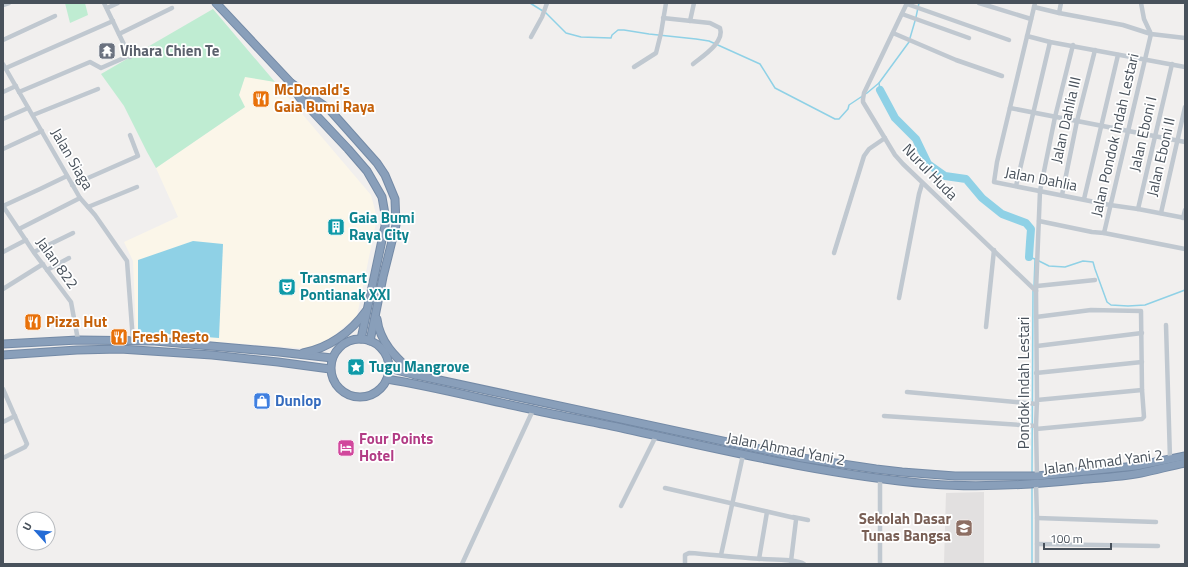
<svg xmlns="http://www.w3.org/2000/svg" width="1188" height="567" font-family="'Titillium Web',sans-serif">
<style>
.commercial{fill:#fbf6e9}
.education{fill:#e2e0e0}
.green{fill:#bfecd2}
.water{fill:#8fd1e6}
.lines{fill:none;stroke-linecap:round;stroke-linejoin:round}
.stream{stroke:#8fd1e6;stroke-width:1.5}
.river{stroke:#8fd1e6;stroke-width:8}
.highway-casing{stroke:#748aa6;stroke-width:9}
.minor{stroke:#c0c8d0;stroke-width:4.5}
.highway{stroke:#899fba;stroke-width:7}
.labels{text-anchor:middle;stroke-width:3.5;stroke-linejoin:round;paint-order:stroke}
.worship-label{font-size:15px;font-weight:bold;fill:#5b616d;stroke:#fff;text-anchor:start}
.food-label{font-size:15px;font-weight:bold;fill:#c56008;stroke:#fff;text-anchor:start}
.street-label{font-size:15px;fill:#48515b;stroke:#fff}
.culture-label{font-size:15px;font-weight:bold;fill:#0d838f;stroke:#fff;text-anchor:start}
.shop-label{font-size:15px;font-weight:bold;fill:#366cbe;stroke:#fff;text-anchor:start}
.hotel-label{font-size:15px;font-weight:bold;fill:#b23c85;stroke:#fff;text-anchor:start}
.education-label{font-size:15px;font-weight:bold;fill:#785e54;stroke:#fff;text-anchor:end}
</style>
<rect width="100%" height="100%" fill="#f1efee"/>
<polygon class="commercial" points="245,76 275,82 371,195 377,218 357,316 324,344 313,349 136,336 133,261 124,242 178,217 156,168 245,107 239,95"/>
<polygon class="education" points="984,492 984,564 944,564 946,493"/>
<g class="green">
<polygon points="65,3 85,3 88,15 70,23"/>
<polygon points="213,9 275,82 245,77 239,95 245,107 156,168 147,152 124,106 101,74"/>
</g>
<polygon class="water" points="193,241 223,244 219,338 138,332 138,260"/>
<g class="lines">
<g class="stream">
<polyline points="530,3 546,13 566,33 581,37 611,38 612,35 618,30 624,30 649,34 696,39 709,41 760,64 775,88 835,119 839,119 848,109 849,105 867,93 879,83"/>
<polyline points="916,17 919,3"/>
<polyline points="910,38 915,21"/>
<polyline points="880,90 879,83 909,42"/>
<polyline points="1029,257 1035,259"/>
<polyline points="1039,261 1049,266 1065,267 1083,261 1093,262 1095,269 1107,302 1111,305 1128,306 1145,305 1185,290"/>
<polyline points="1034,287 1035,259"/>
<polyline points="1032,473 1033,291"/>
<polyline points="1032,487 1032,564"/>
</g>
<polyline class="river" points="880,90 895,118 916,139 928,164 945,176 966,179 982,198 1002,214 1026,223 1031,229 1030,242 1029,257"/>
<defs>
<g id="highway">
<polyline points="216,3 291,83 329,109 377,163 385,175 395,199 396,225 383,277 370,341"/>
<polyline points="291,83 295,91 300,98 348,149 367,171 382,197 385,214 385,226 361,339"/>
<path d="M377,319C380,344 398,359 415,375"/>
<circle cx="360" cy="368" r="29"/>
<polyline points="3,344 78,340 155,341 279,352 332,358"/>
<path d="M303,353C329,348 351,332 366,311"/>
<polyline points="3,355 77,350 120,349 212,355 278,362 330,369"/>
<polyline points="388,368 416,375 802,458 876,469 902,472 955,476 1037,476 1136,466 1185,456"/>
<path d="M387,379C436,387 485,400 534,410C565,417 595,422 626,429C727,451 827,475 930,484C979,488 1028,485 1077,480C1098,478 1120,477 1141,473C1156,470 1170,466 1185,463"/>
</g>
</defs>
<use href="#highway" class="highway-casing"/>
<g class="minor">
<polyline points="104,3 130,57"/>
<polyline points="907,3 864,93 863,99 863,102 895,155 903,164 1036,291"/>
<polyline points="979,3 1031,19"/>
<polyline points="1035,3 997,162 994,182 1110,205 1138,209 1185,218"/>
<polyline points="907,4 1009,40"/>
<polyline points="3,5 9,3"/>
<polyline points="1034,7 1059,13 1061,3"/>
<polyline points="107,8 118,3"/>
<polyline points="1059,13 1123,25 1151,34 1185,38"/>
<polyline points="902,14 969,38"/>
<path d="M663,18L710,23L720,28C725,42 703,56 693,64"/>
<polyline points="690,21 694,3"/>
<polyline points="893,33 956,60 1002,76"/>
<polyline points="119,34 172,8"/>
<polyline points="1027,36 1050,42 1185,67"/>
<polyline points="531,37 542,17 547,3"/>
<polyline points="3,40 55,16"/>
<polyline points="3,64 80,198 95,215 127,261 133,341"/>
<polyline points="634,67 656,53 661,33 666,3"/>
<polyline points="6,68 113,21"/>
<polyline points="3,92 16,86"/>
<polyline points="19,92 90,62 101,68 126,57"/>
<polyline points="1010,108 1185,142"/>
<polyline points="33,115 98,89"/>
<polyline points="3,119 28,108"/>
<polyline points="3,149 42,131"/>
<polyline points="72,185 138,156 130,135"/>
<polyline points="1016,186 1050,42"/>
<polyline points="1062,195 1077,121 1095,50"/>
<polyline points="1084,199 1118,55"/>
<polyline points="3,206 35,254 71,302 78,340"/>
<polyline points="3,206 40,189 67,176"/>
<polyline points="88,207 137,187"/>
<polyline points="1138,209 1172,64"/>
<polyline points="1161,213 1185,107"/>
<polyline points="1183,218 1185,210"/>
<polyline points="1039,221 1092,232 1104,233 1151,34 1144,19 1141,3"/>
<polyline points="19,229 80,198"/>
<polyline points="1104,233 1185,249"/>
<polyline points="3,252 26,240"/>
<polyline points="34,252 73,233"/>
<polyline points="834,253 864,156 869,149 885,138"/>
<polyline points="47,270 69,258"/>
<polyline points="1037,286 1095,280"/>
<polyline points="3,289 43,264"/>
<polyline points="899,298 919,194 922,184"/>
<polyline points="1166,325 1170,459"/>
<polyline points="986,327 994,250"/>
<polyline points="1037,346 1142,333"/>
<polyline points="1036,373 1142,362"/>
<polyline points="3,389 27,444 25,447 3,458"/>
<polyline points="907,392 1037,404"/>
<polyline points="1037,400 1142,390"/>
<polyline points="884,416 1036,426"/>
<polyline points="3,422 15,416"/>
<polyline points="1036,429 1142,419 1144,417 1142,390 1141,311 1091,310 1036,317"/>
<polyline points="1037,476 1036,426 1037,400 1036,291 1040,191 1055,117 1073,45"/>
<polyline points="1036,484 1037,518 1037,564"/>
<polyline points="665,488 795,518 796,520 791,561"/>
<polyline points="621,506 656,436"/>
<polyline points="793,517 808,520"/>
<polyline points="1037,518 1156,522"/>
<polyline points="1037,544 1158,546"/>
<polyline points="721,555 743,455"/>
<polyline points="759,559 767,512"/>
<polyline points="462,564 533,410"/>
<path d="M685,564V555L689,553C709,554 729,557 748,558C761,560 796,558 804,564"/>
<polyline points="880,564 880,479"/>
</g>
<use href="#highway" class="highway"/>
</g>
<defs>
<symbol id="temple-square" viewBox="-11 -11 22 22"><rect x="-9" y="-9" width="18" height="18" rx="4" fill="#6b7280" stroke="#fff"/><path d="M0-6L5-2H3V0L6.5 2.5H4V6H1.5V3h-3V6H-4V2.5H-6.5L-3 0V-2H-5Z" fill="#fff"/></symbol>
<symbol id="restaurant-square" viewBox="-11 -11 22 22"><rect x="-9" y="-9" width="18" height="18" rx="4" fill="#e8710a" stroke="#fff"/><path d="M-5-6h1v4h1v-4h1v4h1v-4h1v5L-1.5 .5V6h-2V.5L-5-1ZM5-6V6H3V1.5H1.5Q1.5-4 5-6Z" fill="#fff"/></symbol>
<symbol id="building-square" viewBox="-11 -11 22 22"><rect x="-9" y="-9" width="18" height="18" rx="4" fill="#0f9aa8" stroke="#fff"/><path d="M-4-6H4V6H1V3H-1V6H-4ZM-2.5-4.3h1.7v1.8h-1.7ZM.8-4.3h1.7v1.8H.8ZM-2.5-1h1.7V.8h-1.7ZM.8-1h1.7V.8H.8Z" fill="#fff"/></symbol>
<symbol id="theatre-square" viewBox="-11 -11 22 22"><rect x="-9" y="-9" width="18" height="18" rx="4" fill="#0f9aa8" stroke="#fff"/><path d="M-5-5.5Q0-4 5-5.5V0Q5 5 0 6Q-5 5-5 0ZM-3.3-2.5H-1v1.5H-3.3ZM1-2.5H3.3v1.5H1ZM-2.8 1Q0 5.5 2.8 1Z" fill="#fff"/></symbol>
<symbol id="sight-square" viewBox="-11 -11 22 22"><rect x="-9" y="-9" width="18" height="18" rx="4" fill="#0f9aa8" stroke="#fff"/><path d="M0-6L1.8-2.2L6-1.7L2.9 1.2L3.7 5.4L0 3.3L-3.7 5.4L-2.9 1.2L-6-1.7L-1.8-2.2Z" fill="#fff"/></symbol>
<symbol id="shop-square" viewBox="-11 -11 22 22"><rect x="-9" y="-9" width="18" height="18" rx="4" fill="#3f7fe0" stroke="#fff"/><path d="M-5-2.5h2.3a2.7 3.5 0 0 1 5.4 0H5L5.5 6h-11ZM-1.5-2.5h3a1.5 2.3 0 0 0-3 0Z" fill="#fff"/></symbol>
<symbol id="hotel-square" viewBox="-11 -11 22 22"><rect x="-9" y="-9" width="18" height="18" rx="4" fill="#d1479c" stroke="#fff"/><path d="M-6-4.5h1.5V1H6V5H4.5V3h-9V5H-6ZM-4 0a1.8 1.8 0 1 1 3.6 0ZM.5 0V-2.5h3Q6-2.5 6 0Z" fill="#fff"/></symbol>
<symbol id="school-square" viewBox="-11 -11 22 22"><rect x="-9" y="-9" width="18" height="18" rx="4" fill="#8d6e63" stroke="#fff"/><path d="M0-5L7-2L0 1L-7-2ZM-4 1L0 2.5L4 1V4Q0 6-4 4Z" fill="#fff"/></symbol>
</defs>
<g fill-rule="evenodd">
<use href="#temple-square" x="97" y="41" width="20" height="20"/>
<use href="#restaurant-square" x="251" y="89" width="20" height="20"/>
<use href="#building-square" x="326" y="217" width="20" height="20"/>
<use href="#theatre-square" x="277" y="277" width="20" height="20"/>
<use href="#restaurant-square" x="23" y="312" width="20" height="20"/>
<use href="#restaurant-square" x="109" y="327" width="20" height="20"/>
<use href="#sight-square" x="346" y="357" width="20" height="20"/>
<use href="#shop-square" x="252" y="391" width="20" height="20"/>
<use href="#hotel-square" x="336" y="438" width="20" height="20"/>
<use href="#school-square" x="954" y="518" width="20" height="20"/>
</g>
<g class="labels">
<g class="worship-label">
<text x="120" y="56">Vihara Chien Te</text>
</g>
<g class="food-label">
<text x="274" y="95">McDonald's<tspan x="274" dy="17">Gaia Bumi Raya</tspan></text>
<text x="46" y="327">Pizza Hut</text>
<text x="132" y="342">Fresh Resto</text>
</g>
<g class="street-label">
<text transform="translate(1066 120) rotate(-77)" y="5">Jalan Dahlia III</text>
<text transform="translate(1143 134) rotate(-77)" y="5">Jalan Eboni I</text>
<text transform="translate(1115 135) rotate(-77)" y="5">Jalan Pondok Indah Lestari</text>
<text transform="translate(1161 157) rotate(-77)" y="5">Jalan Eboni II</text>
<text transform="translate(72 159) rotate(60)" y="5">Jalan Siaga</text>
<text transform="translate(930 172) rotate(46)" y="5">Nurul Huda</text>
<text transform="translate(1041 179) rotate(11)" y="5">Jalan Dahlia</text>
<text transform="translate(57 263) rotate(54)" y="5">Jalan 822</text>
<text transform="translate(1024 383) rotate(-90)" y="5">Pondok Indah Lestari</text>
<text transform="translate(786 449) rotate(11)" y="5">Jalan Ahmad Yani 2</text>
<text transform="translate(1103 462) rotate(-7)" y="5">Jalan Ahmad Yani 2</text>
</g>
<g class="culture-label">
<text x="349" y="223">Gaia Bumi<tspan x="349" dy="17">Raya City</tspan></text>
<text x="300" y="283">Transmart<tspan x="300" dy="17">Pontianak XXI</tspan></text>
<text x="369" y="372">Tugu Mangrove</text>
</g>
<g class="shop-label">
<text x="275" y="406">Dunlop</text>
</g>
<g class="hotel-label">
<text x="359" y="444">Four Points<tspan x="359" dy="17">Hotel</tspan></text>
</g>
<g class="education-label">
<text x="951" y="524">Sekolah Dasar<tspan x="951" dy="17">Tunas Bangsa</tspan></text>
</g>
</g>
<rect width="1188" height="567" fill="none" stroke="#48515b" stroke-width="8"/>
<g transform="translate(36 531) rotate(297)"><circle r="19" fill="#ffffff" stroke="#b6b9bd"/>
<path d="M0-3L7 15L0 10L-7 15Z" fill="#246bd5"/>
<text y="-6" font-size="11" font-weight="bold" text-anchor="middle" fill="#48515b">U</text>
</g>
<path d="M1044 543v6h67v-6" fill="none" stroke="#48515b" stroke-width="2"/>
<text x="1050" y="543" font-size="12" fill="#48515b" stroke="#ffffff" stroke-width="3" paint-order="stroke">100 m</text>
</svg>
